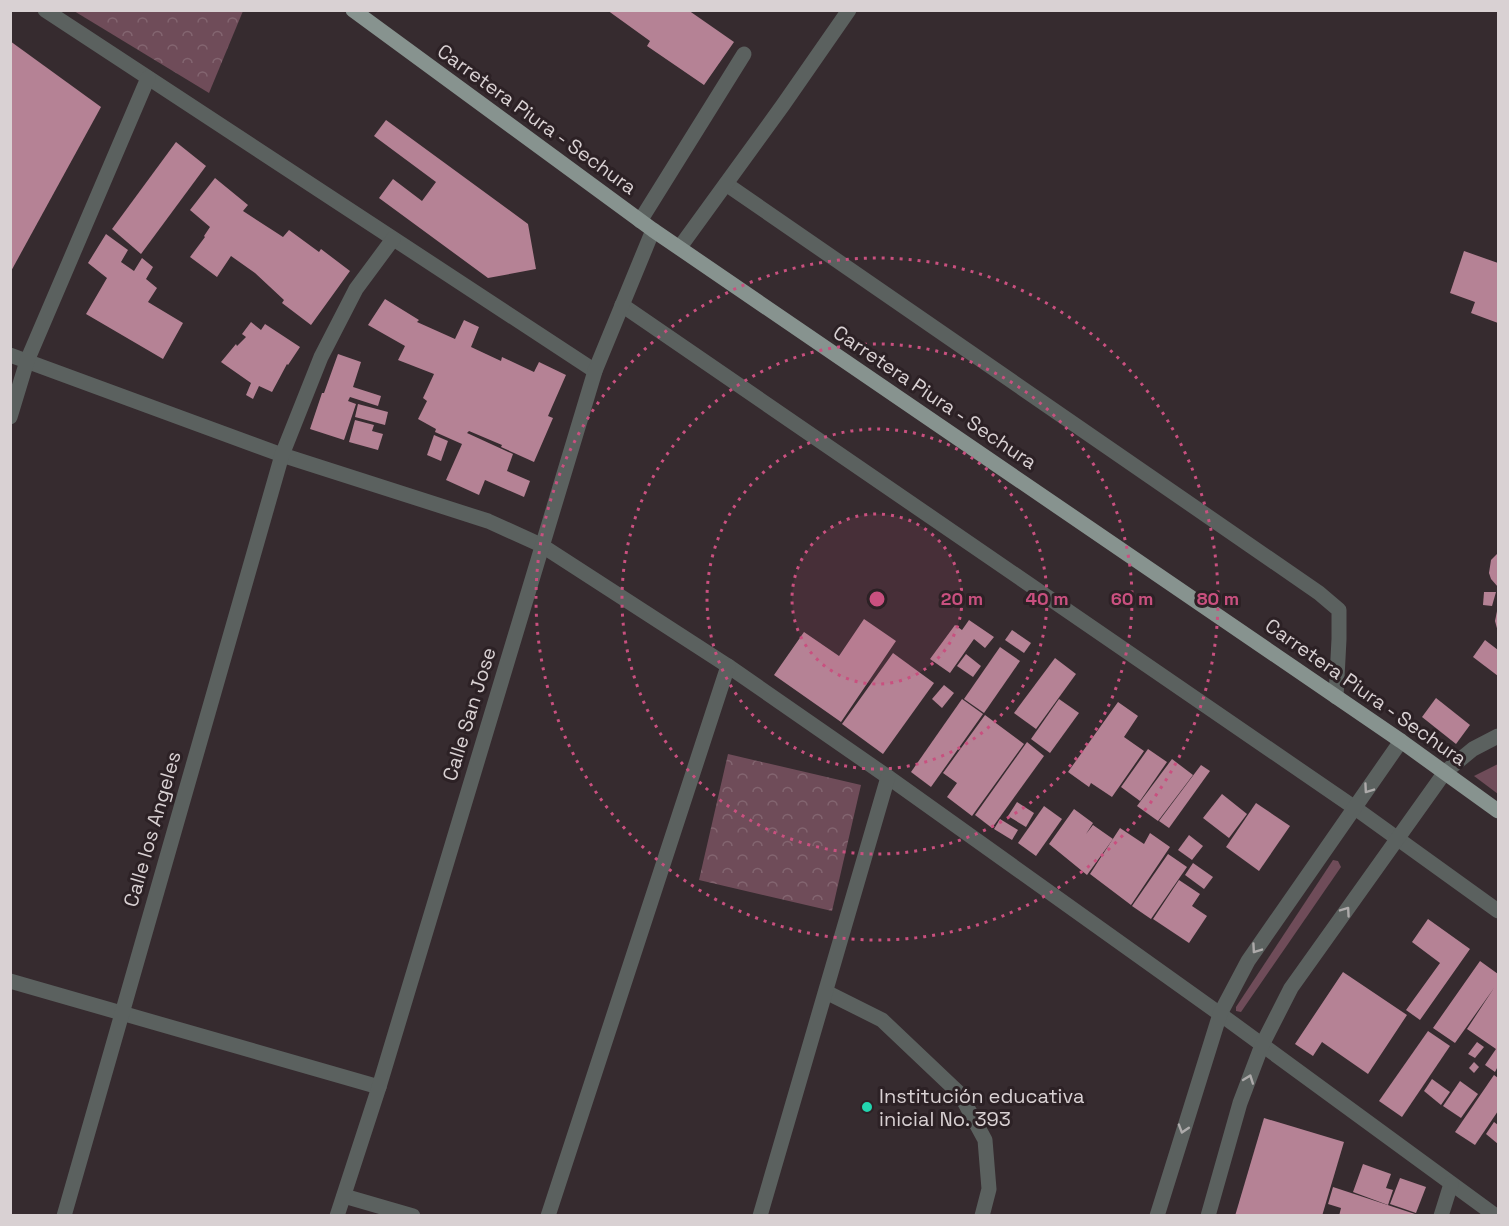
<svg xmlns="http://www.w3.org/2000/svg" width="1509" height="1226" font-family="'Space Grotesk',sans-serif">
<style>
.grass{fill:#6f4c59}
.forest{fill:url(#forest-crowns)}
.building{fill:#b58295}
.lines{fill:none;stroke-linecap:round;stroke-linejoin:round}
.minor{stroke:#5b615f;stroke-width:15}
.major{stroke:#87938f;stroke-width:15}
.oneway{stroke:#adaaaa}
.ring{fill:none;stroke:#c9507f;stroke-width:3;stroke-dasharray:3 6}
.poi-dot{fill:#22d5af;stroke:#2c2125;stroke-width:2}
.labels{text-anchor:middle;stroke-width:6;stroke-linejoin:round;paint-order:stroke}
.street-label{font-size:20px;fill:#d9d1d3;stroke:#2c2125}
.poi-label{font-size:20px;fill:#d9d1d3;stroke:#2c2125;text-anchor:start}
.centre{fill:#c9507f;stroke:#2c2125;stroke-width:3}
.ring-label{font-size:18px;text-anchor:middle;font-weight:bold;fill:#c9507f;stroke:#2c2125;stroke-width:6;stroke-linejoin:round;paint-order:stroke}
</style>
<defs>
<pattern id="forest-crowns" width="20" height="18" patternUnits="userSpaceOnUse" patternTransform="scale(1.5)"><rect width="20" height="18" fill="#6f4c59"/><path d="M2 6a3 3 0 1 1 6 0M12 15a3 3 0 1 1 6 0" fill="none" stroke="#836570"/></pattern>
</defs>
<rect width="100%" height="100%" fill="#362b2f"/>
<g class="grass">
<polygon points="1498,764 1498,794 1474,776"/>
<polygon points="1333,860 1338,861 1341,867 1241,1012 1236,1011 1236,1007"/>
</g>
<g class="forest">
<polygon points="74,11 243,10 243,11 209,93"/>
<polygon points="728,754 861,785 832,911 699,880"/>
</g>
<g class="building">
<polygon points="607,10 688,10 734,42 704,85 647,46 650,41"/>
<polygon points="10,41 101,107 10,273"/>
<polygon points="386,120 528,224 536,269 488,278 379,198 393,179 422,201 436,182 374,136"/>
<polygon points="176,142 206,166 141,254 112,229"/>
<polygon points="215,178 248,205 243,211 283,237 289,230 319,252 321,249 350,271 311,325 282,303 284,300 255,273 231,256 217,277 190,257 205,237 204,236 210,227 190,210"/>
<polygon points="106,234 128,250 121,262 134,271 142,258 153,267 146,279 157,288 148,302 183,323 163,359 86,314 107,278 88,263"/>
<polygon points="1464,251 1498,263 1498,323 1471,313 1475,302 1450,293"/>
<polygon points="385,299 419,320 417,322 455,339 464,320 479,327 471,347 501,361 502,357 534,372 539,362 566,375 548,416 553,418 534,462 501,447 502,445 469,431 467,433 513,454 507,471 530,481 524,497 485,480 479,495 446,480 462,444 435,432 436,429 418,419 427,401 423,398 434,374 398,360 405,346 368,325"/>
<polygon points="251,322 261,330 265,324 300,347 288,365 287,364 272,392 259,386 253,399 246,395 251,383 221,362 236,344 237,346 246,337 242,334"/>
<polygon points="338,354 361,362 353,387 381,396 378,406 350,397 348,401 356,404 344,440 310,429 322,393 324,393"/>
<polygon points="358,404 388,412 385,425 355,417"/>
<polygon points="355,420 374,425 372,431 383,434 378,450 349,442"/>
<polygon points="434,435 448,441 441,461 427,455"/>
<polygon points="1498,553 1498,587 1491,579 1489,573 1491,560"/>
<polygon points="1484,592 1496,592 1492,606 1483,605"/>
<polygon points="1498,606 1498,632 1495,621"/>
<polygon points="864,619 896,641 841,722 774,675 804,632 839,656"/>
<polygon points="969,620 994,637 985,648 974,639 950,673 930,659 955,625 962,630"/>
<polygon points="1012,630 1031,643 1024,653 1005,640"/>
<polygon points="1485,640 1498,650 1498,676 1473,657"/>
<polygon points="1000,647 1020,661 984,713 964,699"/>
<polygon points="893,653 934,683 883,754 842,724"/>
<polygon points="966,654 981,666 973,677 957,666"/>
<polygon points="1055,658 1076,674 1036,729 1014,713"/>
<polygon points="944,685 954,693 942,708 932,699"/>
<polygon points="1436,698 1470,725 1456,744 1422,717"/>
<polygon points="962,699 983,714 931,787 911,772"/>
<polygon points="1059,699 1079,713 1050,753 1031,739"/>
<polygon points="1118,702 1138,716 1124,737 1144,751 1112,797 1091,783 1089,787 1068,772"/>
<polygon points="985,715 1024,744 972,816 947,797 957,783 943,773"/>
<polygon points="1027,742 1044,756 992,828 975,815"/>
<polygon points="1148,749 1167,762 1140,801 1121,787"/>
<polygon points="1172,759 1193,775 1158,821 1137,806"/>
<polygon points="1201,765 1210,771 1169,828 1159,821"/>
<polygon points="1222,794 1247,814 1229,838 1203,818"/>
<polygon points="1017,802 1034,813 1026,827 1008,816"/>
<polygon points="1256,803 1290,826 1259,871 1226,847"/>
<polygon points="1044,806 1062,819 1036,856 1018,843"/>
<polygon points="1074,809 1093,823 1086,834 1093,825 1113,839 1087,875 1049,844"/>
<polygon points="1000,819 1018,830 1012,840 994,829"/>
<polygon points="1120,828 1144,844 1150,833 1170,847 1131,905 1090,874"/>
<polygon points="1189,835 1203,846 1192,860 1178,850"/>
<polygon points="1168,854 1187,867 1151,919 1132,906"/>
<polygon points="1193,863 1213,877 1204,889 1185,875"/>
<polygon points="1179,880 1200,894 1192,906 1207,916 1189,943 1153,919"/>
<polygon points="1428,919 1470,949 1420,1020 1406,1010 1440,963 1412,942"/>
<polygon points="1480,961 1498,974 1498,1066 1495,1072 1485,1065 1496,1049 1467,1029 1494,988 1455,1043 1433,1028"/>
<polygon points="1343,972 1407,1015 1368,1074 1322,1042 1313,1056 1295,1044"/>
<polygon points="1428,1031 1450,1046 1402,1117 1379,1101"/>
<polygon points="1477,1042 1484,1047 1475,1058 1468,1054"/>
<polygon points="1474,1062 1479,1067 1474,1073 1469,1068"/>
<polygon points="1494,1075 1498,1078 1498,1111 1475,1145 1455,1132"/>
<polygon points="1432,1079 1450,1092 1441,1105 1424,1091"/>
<polygon points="1460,1081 1478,1094 1461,1118 1443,1106"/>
<polygon points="1264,1118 1344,1142 1322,1216 1235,1216"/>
<polygon points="1494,1122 1498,1125 1498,1144 1486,1134"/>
<polygon points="1363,1164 1391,1174 1386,1188 1393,1190 1388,1205 1353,1192"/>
<polygon points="1400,1178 1426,1187 1416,1213 1390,1204"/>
<polygon points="1333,1187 1418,1215 1418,1216 1339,1216 1341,1208 1328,1204"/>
</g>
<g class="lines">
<g class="minor">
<polyline points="45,10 595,371"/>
<polyline points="726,184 1319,593 1339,610 1339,639 1336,697"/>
<polyline points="640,221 744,54"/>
<polyline points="680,247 783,105 849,10"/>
<polyline points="622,305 1355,808 1498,911"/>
<polyline points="10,355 282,455 488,521 541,545 728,666 888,777 1220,1014 1496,1216"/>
<polyline points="10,417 27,361 148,78"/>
<polyline points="10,981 379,1087"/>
<polyline points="826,992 882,1020 960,1094 985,1140 989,1189 982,1216"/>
<polyline points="344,1196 413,1216"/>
<polyline points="64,1216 282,455 321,357 356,289 393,239"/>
<polyline points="337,1216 379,1087 595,371 653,230"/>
<polyline points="548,1216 728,666"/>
<polyline points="760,1216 888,777"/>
<polyline points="1157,1216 1220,1014 1248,961 1401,741"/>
<polyline points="1208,1216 1240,1103 1262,1045 1291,988 1445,772 1473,749 1498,736"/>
<polyline points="1441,1216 1451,1184"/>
</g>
<polyline class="major" points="353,10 653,230 1401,741 1498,811"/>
</g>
<defs><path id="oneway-chevron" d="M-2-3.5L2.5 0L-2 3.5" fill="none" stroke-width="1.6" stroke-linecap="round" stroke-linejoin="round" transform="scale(1.5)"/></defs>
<g class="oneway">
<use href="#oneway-chevron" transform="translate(1368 789) rotate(125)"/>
<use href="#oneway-chevron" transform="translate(1346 911) rotate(-55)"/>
<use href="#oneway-chevron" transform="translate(1256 949) rotate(125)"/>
<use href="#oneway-chevron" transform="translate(1249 1079) rotate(-70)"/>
<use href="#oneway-chevron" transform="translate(1183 1129) rotate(107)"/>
</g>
<circle cx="877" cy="599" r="85" fill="#c9507f" fill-opacity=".12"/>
<g class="ring">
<circle cx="877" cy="599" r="85"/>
<circle cx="877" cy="599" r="170"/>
<circle cx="877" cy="599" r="255"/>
<circle cx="877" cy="599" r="341"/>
</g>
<circle class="poi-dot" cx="867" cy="1107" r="6"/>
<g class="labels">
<g class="street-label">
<text transform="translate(537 119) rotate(36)" y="7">Carretera Piura - Sechura</text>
<text transform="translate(935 397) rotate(34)" y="7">Carretera Piura - Sechura</text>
<text transform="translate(1366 692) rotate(35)" y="7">Carretera Piura - Sechura</text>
<text transform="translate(469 714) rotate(-73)" y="7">Calle San Jose</text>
<text transform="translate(152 829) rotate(-74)" y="7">Calle los Angeles</text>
</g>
<g class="poi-label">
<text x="879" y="1103">Institución educativa<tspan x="879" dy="23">inicial No. 393</tspan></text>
</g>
</g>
<circle cx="877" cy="599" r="9" class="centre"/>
<g class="ring-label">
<text x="962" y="605">20 m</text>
<text x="1047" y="605">40 m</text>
<text x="1132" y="605">60 m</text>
<text x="1218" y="605">80 m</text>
</g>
<rect width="1509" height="1226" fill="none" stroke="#d9d1d3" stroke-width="24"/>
</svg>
